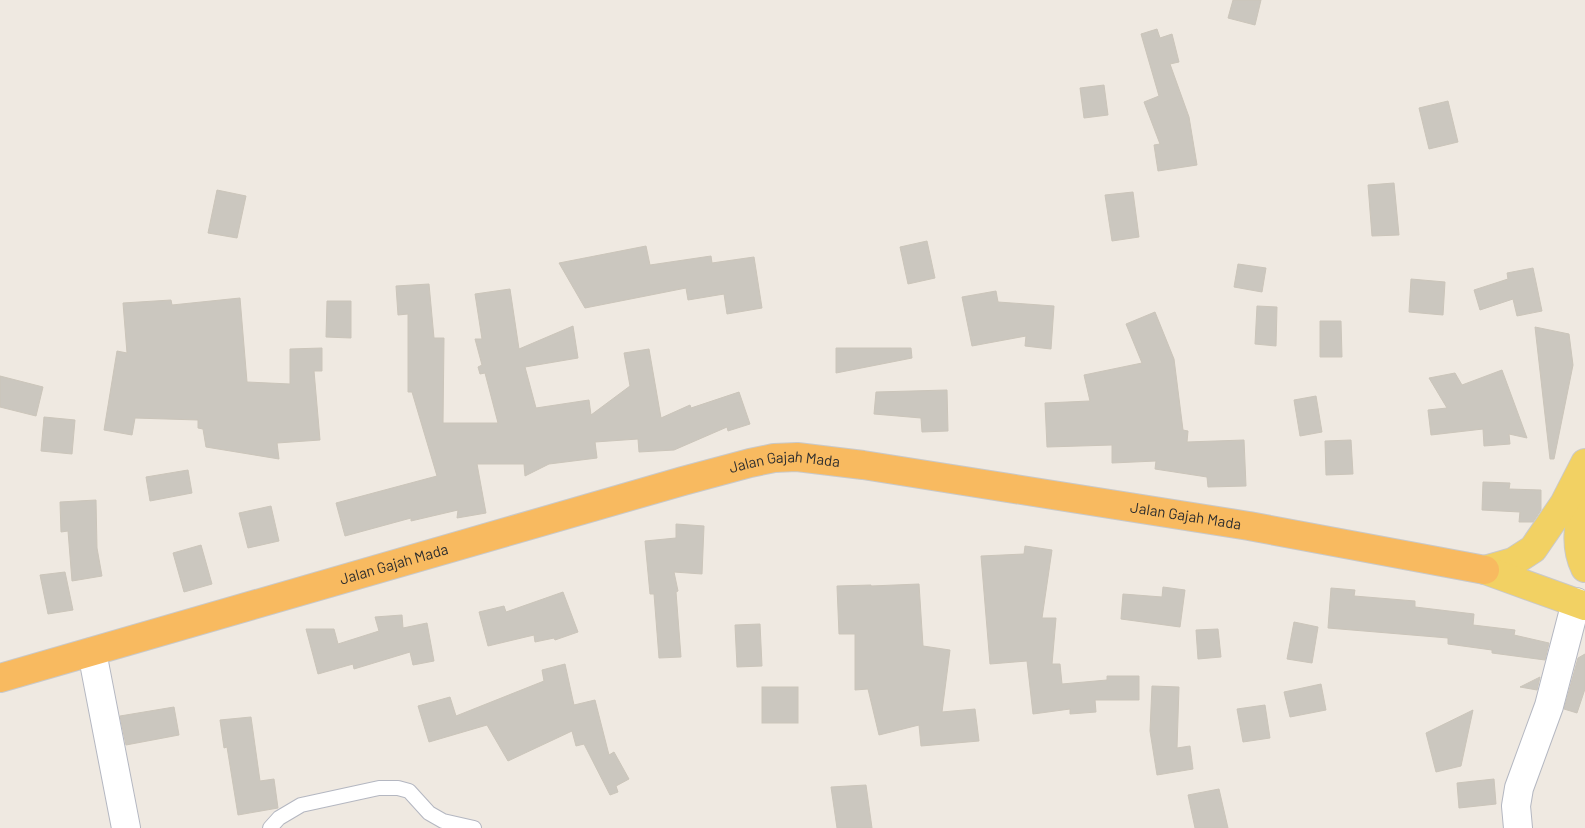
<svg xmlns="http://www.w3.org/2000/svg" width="1585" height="828" font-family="Barlow,sans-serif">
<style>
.building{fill:#cbc7bf;stroke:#cbc5ba}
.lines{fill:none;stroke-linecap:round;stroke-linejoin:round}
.service-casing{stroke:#b4b7c1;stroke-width:16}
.minor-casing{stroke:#b4b7c1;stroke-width:30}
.primary-casing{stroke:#c9c9c9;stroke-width:30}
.trunk-casing{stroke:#c9c9c9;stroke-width:30}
.service{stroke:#fff;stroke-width:14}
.minor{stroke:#fff;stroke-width:28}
.primary{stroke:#f2d163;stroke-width:28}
.trunk{stroke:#f8ba60;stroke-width:28}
.labels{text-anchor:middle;stroke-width:5;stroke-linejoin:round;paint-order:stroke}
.street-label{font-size:15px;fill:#2e2e2e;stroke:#fff}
</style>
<rect width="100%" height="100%" fill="#efe9e1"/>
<g class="building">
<polygon points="1233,0 1261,0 1255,25 1228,18"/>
<polygon points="1157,29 1160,38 1172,34 1179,62 1170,64 1189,117 1197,165 1158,171 1154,145 1160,144 1144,102 1159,96 1141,34"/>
<polygon points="1104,85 1108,115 1084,118 1080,88"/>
<polygon points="1448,101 1458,142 1429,149 1419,108"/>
<polygon points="1394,183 1399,235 1372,236 1368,185"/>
<polygon points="217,190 246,196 237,238 208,233"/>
<polygon points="1133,192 1139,237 1112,241 1105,195"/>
<polygon points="927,241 935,278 908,284 900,247"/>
<polygon points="646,246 650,265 711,256 712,263 754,257 762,308 727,314 724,294 688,300 686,288 585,308 559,263"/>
<polygon points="1238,264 1266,268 1262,292 1234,287"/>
<polygon points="1533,268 1542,311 1517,316 1513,299 1480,310 1474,290 1508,279 1507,273"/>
<polygon points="1411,279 1445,282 1443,315 1409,312"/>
<polygon points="429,284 434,338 444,338 443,423 498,423 485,373 480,374 478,367 482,365 475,339 482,339 475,294 510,289 519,349 573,326 578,358 525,367 536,408 589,400 591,415 630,386 624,353 649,349 661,418 690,405 691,408 739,392 750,424 728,431 727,427 674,450 639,452 638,439 595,442 597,458 549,464 525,476 524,464 477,464 486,513 457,518 458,510 411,521 411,518 345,536 336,503 437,476 412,392 408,392 408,314 398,315 396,286"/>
<polygon points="996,291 998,302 1054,306 1051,349 1025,346 1026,336 972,346 962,297"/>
<polygon points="240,298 247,382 290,384 290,349 322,348 322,371 314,371 320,440 277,443 279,459 206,447 203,429 198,428 198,420 135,418 132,435 104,430 117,351 127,353 123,303 171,300 172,305"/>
<polygon points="327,301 351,301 351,338 326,337"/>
<polygon points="1257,306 1277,307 1276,346 1255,344"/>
<polygon points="1155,312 1174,359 1183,430 1188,431 1187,442 1244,440 1246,486 1208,487 1207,477 1155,469 1156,461 1112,463 1112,445 1047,447 1045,403 1090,401 1084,375 1142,363 1126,324"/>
<polygon points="1320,321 1341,321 1342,357 1320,357"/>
<polygon points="1535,327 1569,334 1573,365 1554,459 1550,459"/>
<polygon points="836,348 911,348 912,358 836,373"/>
<polygon points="1502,370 1527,438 1509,434 1510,444 1484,446 1483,429 1431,435 1428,410 1447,408 1429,378 1455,373 1462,385"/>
<polygon points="0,376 43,387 36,416 0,407"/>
<polygon points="947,390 948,431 922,432 921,418 874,414 876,392"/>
<polygon points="1316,396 1322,432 1300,436 1294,400"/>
<polygon points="44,417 75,420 72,454 41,451"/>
<polygon points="1351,440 1353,474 1326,475 1325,441"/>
<polygon points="188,470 192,493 150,501 146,477"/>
<polygon points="1483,482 1510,483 1509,489 1541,490 1541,510 1533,522 1519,522 1520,512 1482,510"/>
<polygon points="96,500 97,548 102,576 72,581 68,531 61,532 60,502"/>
<polygon points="271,506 279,541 248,548 239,513"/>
<polygon points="676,524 704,526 702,574 674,572 678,591 676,592 681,657 659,658 654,594 650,594 645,541 676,538"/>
<polygon points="201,545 212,584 184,592 173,553"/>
<polygon points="1025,546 1052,550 1042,618 1056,618 1052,664 1060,664 1062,684 1107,680 1107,676 1139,676 1139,700 1095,700 1096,712 1070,714 1070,709 1033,714 1027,661 990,664 981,556 1024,554"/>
<polygon points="65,572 73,610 48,614 40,575"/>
<polygon points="919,584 923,646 950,650 942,712 975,709 979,741 921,746 919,725 879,735 868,689 855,690 855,634 839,634 837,586 871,585 871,586"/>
<polygon points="1163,587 1185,590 1180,627 1121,619 1123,594 1162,597"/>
<polygon points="1331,588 1355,590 1354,596 1415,601 1415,607 1474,614 1473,625 1515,630 1514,635 1549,643 1545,660 1492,653 1492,650 1448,644 1448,638 1328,628"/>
<polygon points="563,592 578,632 555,640 554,638 535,642 534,635 488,646 479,612 504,606 506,612"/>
<polygon points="402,615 403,628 427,623 434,661 413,665 410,652 354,669 353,664 318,674 306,629 334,629 338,644 379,631 375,617"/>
<polygon points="1294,622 1318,627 1312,663 1287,659"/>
<polygon points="760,624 762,666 737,667 735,625"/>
<polygon points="1218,629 1221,657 1198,659 1196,630"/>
<polygon points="1585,654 1585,689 1577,713 1564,709 1578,658"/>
<polygon points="565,664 574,705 595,700 609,755 614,752 629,779 616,786 618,792 610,795 584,744 576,746 572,731 508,761 487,725 429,742 418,706 450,697 456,716 544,681 542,670"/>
<polygon points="1540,677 1537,690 1520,687"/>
<polygon points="1321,684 1326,710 1290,717 1284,692"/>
<polygon points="1152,686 1179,687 1177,748 1190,746 1193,769 1157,775 1150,731"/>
<rect x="762" y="687" width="36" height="36"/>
<polygon points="1265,705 1270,738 1243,742 1237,709"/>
<polygon points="174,707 179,735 126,745 120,716"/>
<polygon points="1473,710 1461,766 1436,772 1426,733"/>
<polygon points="251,717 260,781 274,779 278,808 238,815 227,747 224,748 220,720"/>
<polygon points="1494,779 1496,804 1459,808 1457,783"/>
<polygon points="866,785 872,828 837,828 831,787"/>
<polygon points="1219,789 1228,828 1195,828 1188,795"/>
</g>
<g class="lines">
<defs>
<polyline id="service" points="270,828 279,818 301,805 379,788 398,788 409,791 429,813 443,821 474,828"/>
<g id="minor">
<polyline points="92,652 126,828"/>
<polyline points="1518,828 1516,806 1519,788 1549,706 1576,602"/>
</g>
<g id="primary">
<path d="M1585,496C1580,521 1573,543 1585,568"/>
<polyline points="1485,570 1513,562 1533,549 1564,504 1585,463"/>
<polyline points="1485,570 1585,606"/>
</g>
<g id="trunk">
<path id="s1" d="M0,678L683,481L750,463L774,458L797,457L863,465L1249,526L1485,570"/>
</g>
</defs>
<use href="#service" class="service-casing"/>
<use href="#minor" class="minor-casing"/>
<use href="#primary" class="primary-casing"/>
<use href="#trunk" class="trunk-casing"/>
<use href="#service" class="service"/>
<use href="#minor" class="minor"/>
<use href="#primary" class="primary"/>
<use href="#trunk" class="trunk"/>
</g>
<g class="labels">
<g class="street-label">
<text dy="5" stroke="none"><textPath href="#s1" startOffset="815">Jalan Gajah Mada</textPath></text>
<text dy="5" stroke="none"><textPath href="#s1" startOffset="1221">Jalan Gajah Mada</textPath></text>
<text dy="5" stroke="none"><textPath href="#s1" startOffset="410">Jalan Gajah Mada</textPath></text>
</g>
</g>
</svg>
